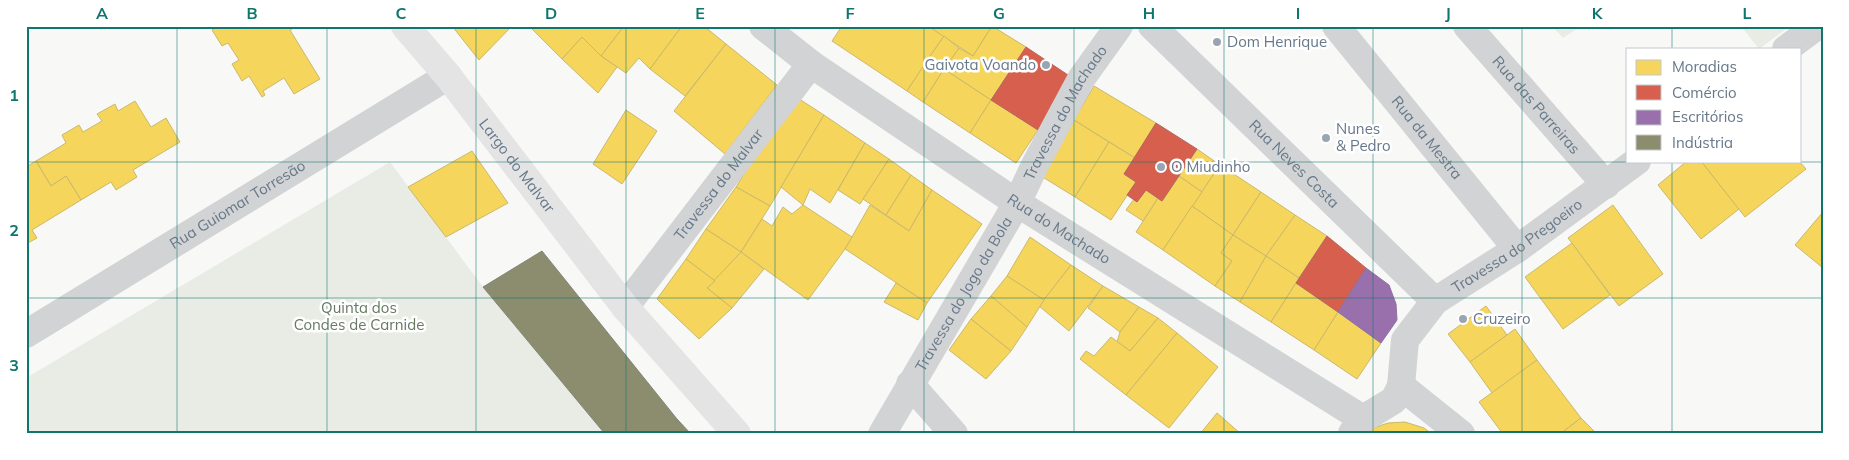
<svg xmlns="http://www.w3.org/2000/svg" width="1849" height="460" font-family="Mulish,sans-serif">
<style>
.green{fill:#e8ece5}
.homes{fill:#f6d55c;stroke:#cbb96a}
.shops{fill:#d6604d;stroke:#b4675f}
.offices{fill:#9970ab;stroke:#8a72a1}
.industry{fill:#8c8c6e;stroke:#818676}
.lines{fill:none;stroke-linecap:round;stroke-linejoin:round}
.minor{stroke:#d2d3d4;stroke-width:28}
.major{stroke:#e4e4e5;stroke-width:28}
.grid{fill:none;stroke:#0f766e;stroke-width:1;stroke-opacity:0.55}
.poi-dot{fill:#99a5b0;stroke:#fff;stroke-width:2}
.labels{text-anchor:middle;stroke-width:5;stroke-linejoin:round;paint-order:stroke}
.poi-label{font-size:15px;fill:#66788a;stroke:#fff;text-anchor:start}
.street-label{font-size:15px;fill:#66788a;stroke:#fff}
.park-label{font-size:15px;fill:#657a61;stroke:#fff}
.neatline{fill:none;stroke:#0f766e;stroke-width:2}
.grid-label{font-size:16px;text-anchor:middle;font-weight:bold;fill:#0f766e}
</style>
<rect width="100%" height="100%" fill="#f8f8f7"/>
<g class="green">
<polygon points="1552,26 1581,26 1563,38"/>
<polygon points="1741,26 1790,26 1759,49"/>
<polygon points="390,162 483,287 605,434 26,434 26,378"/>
</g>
<g class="homes">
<polygon points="218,26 298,26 290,30 320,79 294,94 284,78 263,91 265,95 262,97 249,76 242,81 232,64 239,60 228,43 222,46 212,30"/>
<polygon points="452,26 512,26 479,60"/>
<polygon points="529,26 624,26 601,56 582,37 562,59"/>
<polygon points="624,26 682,26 650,69 639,58 626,73 601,56"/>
<polygon points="682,26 704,26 726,44 685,96 650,69"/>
<polygon points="842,26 928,26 944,36 907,91 832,41"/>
<polygon points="928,26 992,26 973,56"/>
<polygon points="992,26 1026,47 991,100 944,69 959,48 973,56"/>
<polygon points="944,36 959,48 944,69 928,59"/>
<polygon points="582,37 601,56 617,67 598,93 562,59"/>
<polygon points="726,44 777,85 725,154 674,111"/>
<polygon points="928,59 944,69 923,102 907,91"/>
<polygon points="944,69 991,100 970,133 923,102"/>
<polygon points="1094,86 1156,123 1135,158 1074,120"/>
<polygon points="793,95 824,115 770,206 736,187"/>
<polygon points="991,100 1038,130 1016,163 970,133"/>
<polygon points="135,101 151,127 166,118 180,142 133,170 137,177 116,190 111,182 81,200 66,176 51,186 36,161 66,143 62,135 79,125 83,132 102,121 97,114 115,104 118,111"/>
<polygon points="626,110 657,131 622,184 593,164"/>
<polygon points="824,115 865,143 830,203 810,189 803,205 781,187"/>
<polygon points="1074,120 1109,142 1075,197 1041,176"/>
<polygon points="1109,142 1135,158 1124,174 1136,182 1111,220 1075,197"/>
<polygon points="865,143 889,159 860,204 838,190"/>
<polygon points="1197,149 1220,165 1202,192 1179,176"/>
<polygon points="472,151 508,203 446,237 408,187"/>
<polygon points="889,159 911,175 886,215 863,199"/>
<polygon points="36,161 51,186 66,176 81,200 32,230 37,238 26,244 26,167"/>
<polygon points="1687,161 1701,161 1739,209 1701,239 1658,185"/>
<polygon points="1701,161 1799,161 1806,169 1745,217"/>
<polygon points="1220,165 1261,192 1233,235 1192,206"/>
<polygon points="911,175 932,190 909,231 886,215"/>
<polygon points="1179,176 1202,192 1163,250 1136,232 1158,198 1162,201"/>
<polygon points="736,187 770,206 741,252 706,229"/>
<polygon points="932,190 982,224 927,303 845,249 870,205 909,231"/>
<polygon points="1146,190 1158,198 1143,221 1126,210 1134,199 1137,202"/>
<polygon points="1261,192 1295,215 1266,256 1233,235"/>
<polygon points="803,205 852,237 845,249 808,300 741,252 762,219 772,226 783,207 792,214"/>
<polygon points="1613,205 1663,274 1619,306 1568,238"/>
<polygon points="1192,206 1233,235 1221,253 1232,261 1215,286 1163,250"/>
<polygon points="1823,212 1823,268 1795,245"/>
<polygon points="1295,215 1327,236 1299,278 1266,256"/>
<polygon points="706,229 741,252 715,281 686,259"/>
<polygon points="1233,235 1266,256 1240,302 1215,286 1232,261 1221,253"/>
<polygon points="1030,237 1071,265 1044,300 1007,276"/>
<polygon points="1572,243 1610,295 1563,329 1525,277"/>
<polygon points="741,252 764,269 732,308 707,288"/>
<polygon points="1266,256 1299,278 1271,322 1240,302"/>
<polygon points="686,259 715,281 707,288 732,308 699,339 657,299"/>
<polygon points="1071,265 1103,286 1069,331 1039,306"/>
<polygon points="1007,276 1044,300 1027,327 991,296"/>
<polygon points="896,283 927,303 918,320 884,302"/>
<polygon points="1296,283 1338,312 1314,350 1271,322"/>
<polygon points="1103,286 1139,307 1120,332 1088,308"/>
<polygon points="991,296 1027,327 1011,351 971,319"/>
<polygon points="1486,306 1507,335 1470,362 1448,334"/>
<polygon points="1139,307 1158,318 1130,351 1117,342 1120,332"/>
<polygon points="1338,312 1381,343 1357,379 1314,350"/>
<polygon points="1158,318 1177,333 1126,395 1080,359 1086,351 1094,356 1111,337 1130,351"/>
<polygon points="971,319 1011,351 986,379 949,350"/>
<polygon points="1515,329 1537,360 1492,393 1470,362"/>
<polygon points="1177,333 1218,367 1169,428 1126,395"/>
<polygon points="1537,360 1581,418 1560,434 1503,434 1479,402"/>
<polygon points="1217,413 1241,434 1200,434"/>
<polygon points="1581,418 1597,434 1560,434"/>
<polygon points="1405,422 1424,428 1432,434 1365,434 1376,427 1388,423"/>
</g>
<g class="shops">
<polygon points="1026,47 1071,77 1038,130 991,100"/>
<polygon points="1156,123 1197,149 1162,201 1146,190 1137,202 1127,195 1136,182 1124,174"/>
<polygon points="1327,236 1366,268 1338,312 1296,283"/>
</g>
<polygon class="offices" points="1366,268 1389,285 1396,304 1397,320 1381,343 1338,312"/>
<polygon class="industry" points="542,251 677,419 691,434 605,434 483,287"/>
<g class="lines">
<g class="minor">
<path id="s1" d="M763,26L811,64L1017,203L1363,419"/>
<path id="s2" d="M1152,26L1435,301"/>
<path id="s3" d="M1336,26L1517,249"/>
<path id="s4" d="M1467,26L1606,185"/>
<polyline points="1786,49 1817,26"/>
<path id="s5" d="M625,307L811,64"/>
<path id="s6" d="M26,334L448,76"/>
<polyline points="910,384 954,434"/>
<polyline points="1401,386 1461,434"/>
<path id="s7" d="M1352,433L1363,419L1394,400L1401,386L1405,340L1435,301L1517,249L1637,161"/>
<path id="s8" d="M882,434L1017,203L1035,165L1081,79L1119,26"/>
</g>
<path class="major" id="s9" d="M405,26L448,76L625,307L737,434"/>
</g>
<path class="grid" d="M177,26V434M327,26V434M476,26V434M626,26V434M775,26V434M924,26V434M1074,26V434M1224,26V434M1373,26V434M1522,26V434M1672,26V49M1672,161V434M26,162H1823M26,298H1823"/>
<g class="poi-dot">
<circle cx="1217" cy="42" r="5"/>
<circle cx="1046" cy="65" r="5"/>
<circle cx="1326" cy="138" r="5"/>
<circle cx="1161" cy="167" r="5"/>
<circle cx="1463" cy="319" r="5"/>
</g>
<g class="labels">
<g class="poi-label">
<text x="1227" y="47">Dom Henrique</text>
<text x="1036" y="70" text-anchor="end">Gaivota Voando</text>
<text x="1336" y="134">Nunes<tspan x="1336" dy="17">&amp; Pedro</tspan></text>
<text x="1171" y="172">O Miudinho</text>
<text x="1473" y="324">Cruzeiro</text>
</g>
<g class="street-label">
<text dy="5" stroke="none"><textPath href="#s4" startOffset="105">Rua das Parreiras</textPath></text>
<text dy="5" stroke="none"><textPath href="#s8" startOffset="370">Travessa do Machado</textPath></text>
<text dy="5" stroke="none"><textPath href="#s3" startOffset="144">Rua da Mestra</textPath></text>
<text dy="5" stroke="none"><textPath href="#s2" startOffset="198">Rua Neves Costa</textPath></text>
<text dy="5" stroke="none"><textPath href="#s9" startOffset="179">Largo do Malvar</textPath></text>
<text dy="5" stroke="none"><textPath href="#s5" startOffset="154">Travessa do Malvar</textPath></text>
<text dy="5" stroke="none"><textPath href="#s6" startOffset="248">Rua Guiomar Torresão</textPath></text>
<text dy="5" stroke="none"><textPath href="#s1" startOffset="359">Rua do Machado</textPath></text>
<text dy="5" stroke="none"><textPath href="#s7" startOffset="264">Travessa do Pregoeiro</textPath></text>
<text dy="5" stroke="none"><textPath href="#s8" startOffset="162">Travessa do Jogo da Bola</textPath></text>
</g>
<g class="park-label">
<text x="359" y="313">Quinta dos<tspan x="359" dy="17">Condes de Carnide</tspan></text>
</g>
</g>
<rect width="1849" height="460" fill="none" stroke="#ffffff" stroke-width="55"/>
<rect x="1626" y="48" width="175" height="115" fill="#ffffff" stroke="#c2c9d0"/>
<rect x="1636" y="60" width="25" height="15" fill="#f6d55c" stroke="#c2c9d0"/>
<text x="1672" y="72" font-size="15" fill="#66788a">Moradias</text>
<rect x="1636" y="85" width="25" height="15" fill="#d6604d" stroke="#c2c9d0"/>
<text x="1672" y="98" font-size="15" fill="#66788a">Comércio</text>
<rect x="1636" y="110" width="25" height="15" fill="#9970ab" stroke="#c2c9d0"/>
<text x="1672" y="122" font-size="15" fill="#66788a">Escritórios</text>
<rect x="1636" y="135" width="25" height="15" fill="#8c8c6e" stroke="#c2c9d0"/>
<text x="1672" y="148" font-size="15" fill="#66788a">Indústria</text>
<rect x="28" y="28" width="1794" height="404" class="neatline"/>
<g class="grid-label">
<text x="102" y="19">A</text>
<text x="252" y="19">B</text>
<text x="401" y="19">C</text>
<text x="551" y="19">D</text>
<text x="700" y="19">E</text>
<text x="850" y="19">F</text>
<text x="999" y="19">G</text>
<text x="1149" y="19">H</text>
<text x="1298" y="19">I</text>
<text x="1448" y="19">J</text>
<text x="1597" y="19">K</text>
<text x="1747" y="19">L</text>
<text x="14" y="101">1</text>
<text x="14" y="236">2</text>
<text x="14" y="371">3</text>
</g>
</svg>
